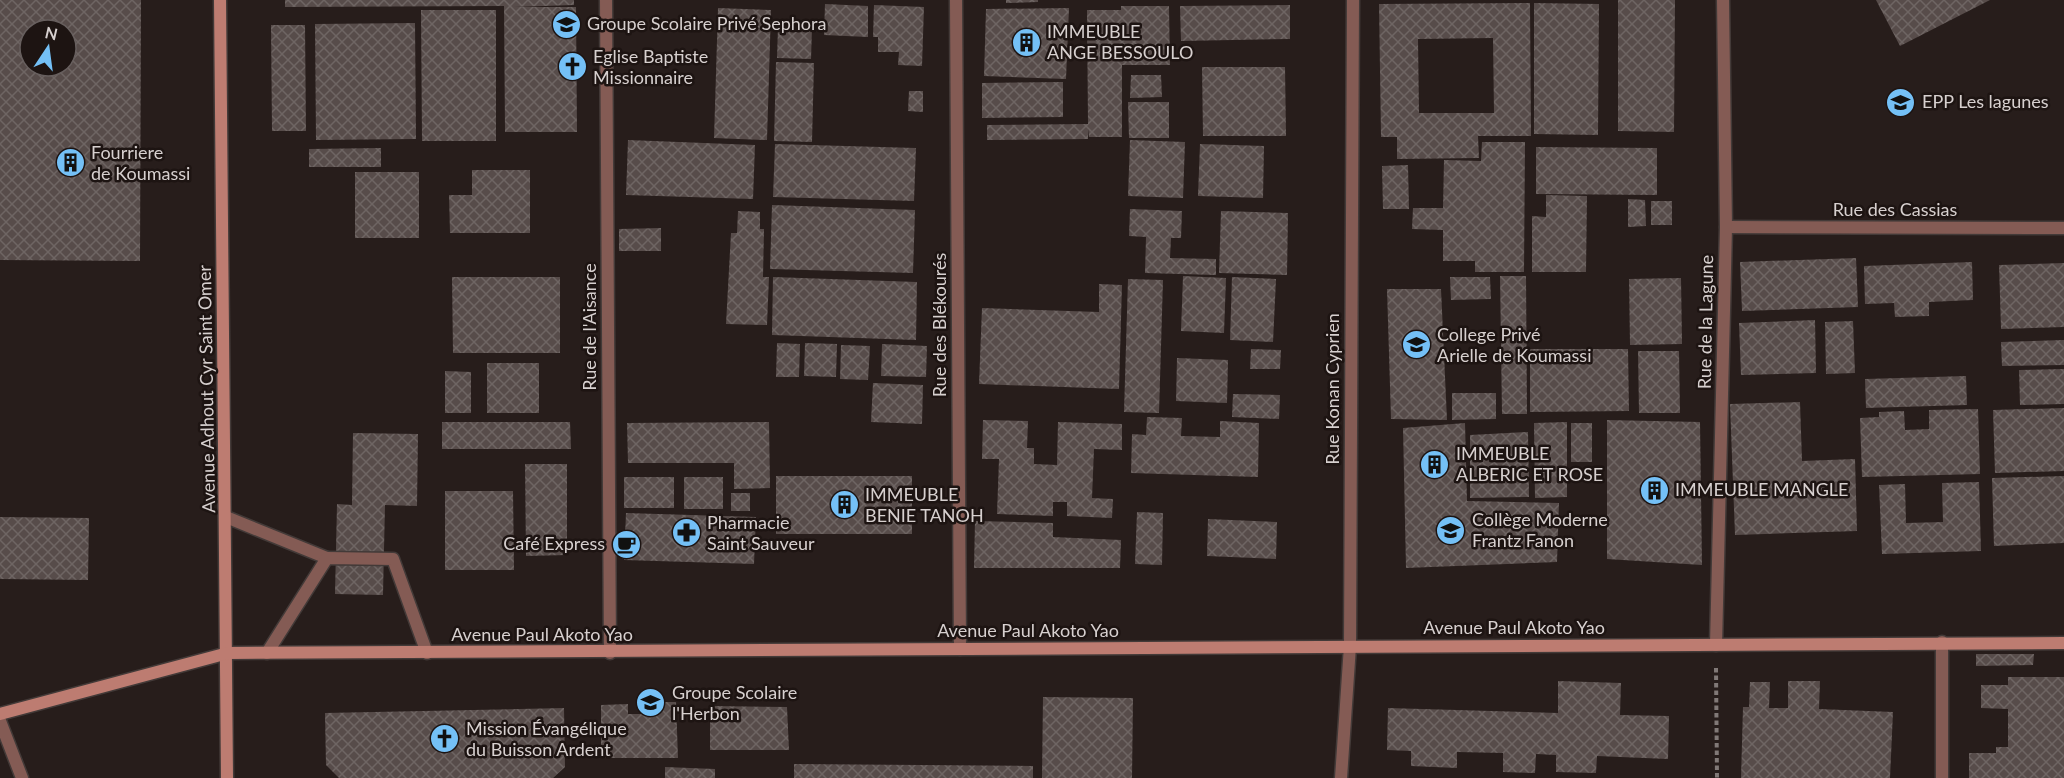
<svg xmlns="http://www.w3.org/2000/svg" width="2064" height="778" font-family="Lato,sans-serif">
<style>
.building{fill:url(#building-cross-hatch);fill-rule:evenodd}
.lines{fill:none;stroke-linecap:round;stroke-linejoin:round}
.lane-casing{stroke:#433a38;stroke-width:15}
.street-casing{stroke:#433a38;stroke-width:15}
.secondary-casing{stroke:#433a38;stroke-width:15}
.path{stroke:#817977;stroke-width:4;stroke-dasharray:4.5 3;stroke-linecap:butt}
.lane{stroke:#845b54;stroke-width:12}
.street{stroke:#845b54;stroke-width:12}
.secondary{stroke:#bd7c71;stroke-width:12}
.labels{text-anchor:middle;stroke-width:5;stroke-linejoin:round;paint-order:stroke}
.poi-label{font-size:18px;fill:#d7d0cf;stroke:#1d1412;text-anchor:start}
.street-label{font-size:18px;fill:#d7d0cf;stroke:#1d1412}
</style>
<defs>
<pattern id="building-cross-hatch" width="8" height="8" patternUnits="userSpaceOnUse" patternTransform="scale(1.5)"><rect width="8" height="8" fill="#574c4a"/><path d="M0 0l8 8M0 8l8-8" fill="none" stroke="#6e6563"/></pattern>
</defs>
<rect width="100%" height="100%" fill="#271d1b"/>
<g class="building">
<path d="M0,0H141L140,261L0,260ZM30,30H66V66H30Z"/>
<polygon points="285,0 574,0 574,5 514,7 576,7 577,132 505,132 504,6 285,7"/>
<polygon points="1006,0 1038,0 1038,2 1006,3"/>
<polygon points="1618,0 1675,0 1674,132 1618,131"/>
<polygon points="1876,0 1990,0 1900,46"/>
<path d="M1530,3L1531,136H1478L1479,158L1397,159V137H1381L1379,4ZM1493,38L1494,113H1419L1418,39Z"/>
<polygon points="1534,3 1599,4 1598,135 1534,134"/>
<polygon points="825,4 868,6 868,37 824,35"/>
<polygon points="874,5 924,7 922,66 898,65 899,52 878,52 878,37 873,37"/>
<polygon points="1290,5 1290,39 1181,41 1180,6"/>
<polygon points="1121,6 1169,6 1170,65 1122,65 1122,137 1089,137 1088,129 1088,139 987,140 987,125 1088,124 1087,10 1121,10"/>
<polygon points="718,8 771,10 767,140 714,138"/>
<polygon points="1069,8 1066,79 984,76 986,9"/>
<polygon points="421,10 496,10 496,141 422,141"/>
<polygon points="415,23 416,139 316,140 315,24"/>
<polygon points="271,25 305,25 306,131 272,131"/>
<polygon points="778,26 812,27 811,59 777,58"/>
<polygon points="776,62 814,63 812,142 774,141"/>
<polygon points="1202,67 1285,67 1286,136 1203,136"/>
<polygon points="1131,75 1161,75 1162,97 1130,98"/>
<polygon points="1063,82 1063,117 982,118 982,83"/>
<polygon points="909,91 923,91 923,112 908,111"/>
<polygon points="1128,102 1169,102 1169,138 1129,138"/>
<polygon points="628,140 755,145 753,199 626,195"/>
<polygon points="1130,140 1185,142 1183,198 1128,196"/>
<polygon points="1482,142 1525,142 1524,272 1475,272 1475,261 1443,261 1443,230 1412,229 1413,208 1443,208 1444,160 1481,161"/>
<polygon points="775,144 916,148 914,201 773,197"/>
<polygon points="1200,144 1264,146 1263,198 1198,196"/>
<polygon points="1536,147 1657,148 1657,195 1536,194"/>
<polygon points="381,148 381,167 309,167 309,149"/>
<polygon points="1408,165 1409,209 1383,209 1382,166"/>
<polygon points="472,170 530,170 530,233 450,233 449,195 472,195"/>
<rect x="355" y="172" width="64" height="66"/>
<polygon points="1546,195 1587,196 1586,272 1532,272 1532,216 1546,217"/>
<polygon points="1628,199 1645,200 1646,226 1628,227"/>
<rect x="1651" y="201" width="21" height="24"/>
<polygon points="772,205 915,210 913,273 770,269"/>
<polygon points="1130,209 1182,211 1181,238 1171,238 1170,258 1216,259 1216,275 1145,273 1146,237 1129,236"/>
<polygon points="738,211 760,212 760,229 764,229 763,277 769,277 767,325 726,324 731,233 737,233"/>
<polygon points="1221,211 1288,213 1287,275 1219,273"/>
<polygon points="661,228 661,251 619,251 619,229"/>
<polygon points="1856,258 1858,307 1742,311 1740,262"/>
<polygon points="1972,262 1973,300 1929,302 1929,316 1895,317 1894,303 1865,304 1864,266"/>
<polygon points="2064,263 2064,327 2001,329 1999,265"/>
<polygon points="1183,276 1226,278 1224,333 1181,331"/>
<polygon points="1500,276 1526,276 1527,414 1502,414"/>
<polygon points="452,277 560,277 560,353 453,353"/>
<polygon points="773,277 917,282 916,340 772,335"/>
<polygon points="1232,277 1276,279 1273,342 1230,340"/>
<polygon points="1450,277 1490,277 1491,299 1451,300"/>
<polygon points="1681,278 1682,344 1630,345 1629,279"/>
<polygon points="1128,279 1163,280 1159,413 1124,412"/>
<polygon points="1099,284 1122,285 1119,389 979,384 982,308 1099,312"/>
<polygon points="1387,289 1441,289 1447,420 1391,419"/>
<polygon points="1815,320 1816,373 1741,375 1739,323"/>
<polygon points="1853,321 1855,373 1826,374 1825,322"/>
<polygon points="2064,340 2064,365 2002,366 2001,342"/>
<polygon points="777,343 800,344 799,377 776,377"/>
<polygon points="805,343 837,344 836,377 804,376"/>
<polygon points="882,344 927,346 926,377 881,376"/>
<polygon points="841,345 870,346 868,380 840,379"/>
<polygon points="1251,349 1281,350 1280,369 1250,369"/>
<polygon points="1530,349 1628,349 1629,411 1530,412"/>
<polygon points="1638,351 1679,351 1680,413 1639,413"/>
<polygon points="1177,358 1228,360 1227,403 1176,401"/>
<rect x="487" y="363" width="52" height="50"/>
<polygon points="2064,369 2064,404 2020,405 2019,370"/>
<polygon points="445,371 471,372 471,413 445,413"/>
<polygon points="1966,376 1967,405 1866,408 1865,379"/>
<polygon points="873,383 923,385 922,424 871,422"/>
<polygon points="1452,393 1496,393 1496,419 1452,420"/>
<polygon points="1233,394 1280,395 1279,419 1232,417"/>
<polygon points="1800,402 1802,461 1855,459 1857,531 1735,535 1730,404"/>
<polygon points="2064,408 2064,471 1995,473 1993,410"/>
<polygon points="1978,409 1980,474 1862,477 1860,418 1879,417 1879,412 1904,411 1905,430 1929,429 1929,410"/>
<polygon points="1147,417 1182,418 1181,436 1220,437 1220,421 1259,423 1258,477 1131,473 1132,434 1146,435"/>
<polygon points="983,420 1028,421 1027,448 1034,448 1034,464 1057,465 1058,422 1122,424 1122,450 1094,449 1092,498 1113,499 1112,518 1067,516 1067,502 1053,502 1053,516 997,514 999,459 982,459"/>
<polygon points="1607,420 1700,422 1702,565 1607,559"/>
<polygon points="442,422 570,422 571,449 442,449"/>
<polygon points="769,422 770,488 734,489 734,463 628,463 627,423"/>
<polygon points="1567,422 1567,497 1535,498 1534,423"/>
<polygon points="1465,423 1467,501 1559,503 1557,562 1406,568 1403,428"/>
<rect x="1571" y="423" width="21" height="39"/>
<polygon points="1528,432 1529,497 1470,498 1470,435"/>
<polygon points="353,433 418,434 417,506 385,505 383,595 335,594 337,504 352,505"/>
<polygon points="525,464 567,464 567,555 526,556"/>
<rect x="776" y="476" width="136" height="58"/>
<polygon points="2064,476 2064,543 1994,546 1992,478"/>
<rect x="624" y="477" width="50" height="31"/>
<rect x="684" y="477" width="39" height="32"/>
<polygon points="1979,482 1981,551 1882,554 1879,485 1905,484 1906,523 1943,522 1942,483"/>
<polygon points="445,491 513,491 514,570 445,570"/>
<rect x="731" y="493" width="19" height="18"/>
<polygon points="1137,512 1163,513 1162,565 1135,564"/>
<polygon points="626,513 756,517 754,564 624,560"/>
<polygon points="0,517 89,518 88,580 0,579"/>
<polygon points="1208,519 1277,522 1276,559 1207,556"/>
<polygon points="975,521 1053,523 1053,537 1121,540 1120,568 974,568"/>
<polygon points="1976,654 2034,654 2033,665 1976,666"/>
<polygon points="2008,677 2064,677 2064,778 1969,778 1969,753 1996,753 1996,747 2008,747 2008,709 1981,708 1981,685 2008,685"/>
<polygon points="1558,681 1621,683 1620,715 1669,716 1668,759 1597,756 1596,773 1556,772 1556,755 1536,754 1535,773 1503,772 1503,753 1457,752 1457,768 1411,766 1411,751 1387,750 1388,708 1558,713"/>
<polygon points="1788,681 1820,681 1819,709 1893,712 1890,778 1741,778 1743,707 1749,707 1750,682 1770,682 1769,708 1788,708"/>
<polygon points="1043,697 1133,698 1132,778 1042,778"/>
<polygon points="645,702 676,702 678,758 601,758 601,705 628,704 628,714 645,714"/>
<polygon points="710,706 787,707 789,750 710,750"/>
<polygon points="564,708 565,767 553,778 339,778 326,765 325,713"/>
<polygon points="794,764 1033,766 1033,778 794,778"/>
<polygon points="665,767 715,769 715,778 665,778"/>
</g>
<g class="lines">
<defs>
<g id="lane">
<polyline points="226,517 327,558"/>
<polyline points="267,653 327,558 393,559 427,653"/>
</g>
<g id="street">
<polyline points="606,0 610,653"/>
<polyline points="956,0 960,649"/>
<polyline points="1726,227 2064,228"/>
<polyline points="1942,642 1942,778"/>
<polyline points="1716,645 1726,227 1723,0"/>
<polyline points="0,721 22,778"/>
<polyline points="1341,778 1350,646 1353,0"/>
</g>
<g id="secondary">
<polyline points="220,0 227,778"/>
<polyline points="0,714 228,653 2064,643"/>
</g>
</defs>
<use href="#lane" class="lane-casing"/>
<use href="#street" class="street-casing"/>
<use href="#secondary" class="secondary-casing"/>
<polyline class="path" points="1716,668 1717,778"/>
<use href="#lane" class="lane"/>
<use href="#street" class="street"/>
<use href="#secondary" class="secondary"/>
</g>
<defs>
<symbol id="school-disc" viewBox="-11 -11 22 22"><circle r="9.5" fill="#74c0f6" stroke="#1d1412"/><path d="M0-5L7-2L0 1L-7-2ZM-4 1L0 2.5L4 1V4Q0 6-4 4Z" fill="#111"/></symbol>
<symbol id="building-disc" viewBox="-11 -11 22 22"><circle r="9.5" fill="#74c0f6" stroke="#1d1412"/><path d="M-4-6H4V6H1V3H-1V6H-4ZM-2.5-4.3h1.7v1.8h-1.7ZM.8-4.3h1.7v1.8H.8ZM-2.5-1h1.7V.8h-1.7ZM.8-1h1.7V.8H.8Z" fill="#111"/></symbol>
<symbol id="church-disc" viewBox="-11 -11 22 22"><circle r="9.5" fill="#74c0f6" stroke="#1d1412"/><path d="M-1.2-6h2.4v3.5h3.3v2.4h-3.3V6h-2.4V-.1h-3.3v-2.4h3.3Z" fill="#111"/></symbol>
<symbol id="pharmacy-disc" viewBox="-11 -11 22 22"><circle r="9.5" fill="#74c0f6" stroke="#1d1412"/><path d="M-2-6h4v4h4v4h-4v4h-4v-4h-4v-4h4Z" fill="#111"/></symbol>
<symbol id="cafe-disc" viewBox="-11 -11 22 22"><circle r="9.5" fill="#74c0f6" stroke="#1d1412"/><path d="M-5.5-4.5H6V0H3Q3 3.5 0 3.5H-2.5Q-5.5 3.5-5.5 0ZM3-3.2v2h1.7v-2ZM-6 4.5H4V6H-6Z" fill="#111"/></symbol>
</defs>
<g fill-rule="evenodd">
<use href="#school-disc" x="550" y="8" width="33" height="33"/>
<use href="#building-disc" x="1010" y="26" width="33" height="33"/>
<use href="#church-disc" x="556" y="50" width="33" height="33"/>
<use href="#school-disc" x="1884" y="86" width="33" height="33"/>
<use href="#building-disc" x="54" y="146" width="33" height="33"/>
<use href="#school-disc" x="1400" y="328" width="33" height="33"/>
<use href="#building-disc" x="1418" y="448" width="33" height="33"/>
<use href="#building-disc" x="1638" y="474" width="33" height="33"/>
<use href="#building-disc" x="828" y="488" width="33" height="33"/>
<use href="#school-disc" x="1434" y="514" width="33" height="33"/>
<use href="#pharmacy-disc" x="670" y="516" width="33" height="33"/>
<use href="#cafe-disc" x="610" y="528" width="33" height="33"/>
<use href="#school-disc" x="634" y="686" width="33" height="33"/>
<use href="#church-disc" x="428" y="722" width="33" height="33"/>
</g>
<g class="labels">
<g class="poi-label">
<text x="587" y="30">Groupe Scolaire Privé Sephora</text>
<text x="1047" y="38">IMMEUBLE<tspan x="1047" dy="21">ANGE BESSOULO</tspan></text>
<text x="593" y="63">Eglise Baptiste<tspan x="593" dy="21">Missionnaire</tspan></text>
<text x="1922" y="108">EPP Les lagunes</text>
<text x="91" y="159">Fourriere<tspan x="91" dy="21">de Koumassi</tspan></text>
<text x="1437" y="341">College Privé<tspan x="1437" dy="21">Arielle de Koumassi</tspan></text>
<text x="1456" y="460">IMMEUBLE<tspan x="1456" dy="21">ALBERIC ET ROSE</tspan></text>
<text x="1675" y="496">IMMEUBLE MANGLE</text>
<text x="865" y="501">IMMEUBLE<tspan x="865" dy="21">BENIE TANOH</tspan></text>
<text x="1472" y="526">Collège Moderne<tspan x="1472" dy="21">Frantz Fanon</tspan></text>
<text x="707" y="529">Pharmacie<tspan x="707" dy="21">Saint Sauveur</tspan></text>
<text x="605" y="550" text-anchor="end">Café Express</text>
<text x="672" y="699">Groupe Scolaire<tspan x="672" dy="21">l'Herbon</tspan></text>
<text x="466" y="735">Mission Évangélique<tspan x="466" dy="21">du Buisson Ardent</tspan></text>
</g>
<g class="street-label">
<text x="1895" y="216">Rue des Cassias</text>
<text transform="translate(1706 322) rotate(-89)" y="6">Rue de la Lagune</text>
<text transform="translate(940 325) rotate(-90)" y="6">Rue des Blékourés</text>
<text transform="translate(590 327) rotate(-90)" y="6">Rue de l'Aisance</text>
<text transform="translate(207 389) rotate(-91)" y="6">Avenue Adhout Cyr Saint Omer</text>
<text transform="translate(1333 389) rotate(-90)" y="6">Rue Konan Cyprien</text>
<text x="1514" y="634">Avenue Paul Akoto Yao</text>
<text x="1028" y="637">Avenue Paul Akoto Yao</text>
<text x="542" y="641">Avenue Paul Akoto Yao</text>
</g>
</g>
<g transform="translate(48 48) rotate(13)"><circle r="28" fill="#1d1412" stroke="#675f5e" stroke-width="1.5"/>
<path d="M0-4.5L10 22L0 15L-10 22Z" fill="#74c0f6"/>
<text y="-9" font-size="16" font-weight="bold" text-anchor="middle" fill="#d7d0cf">N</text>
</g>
</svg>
